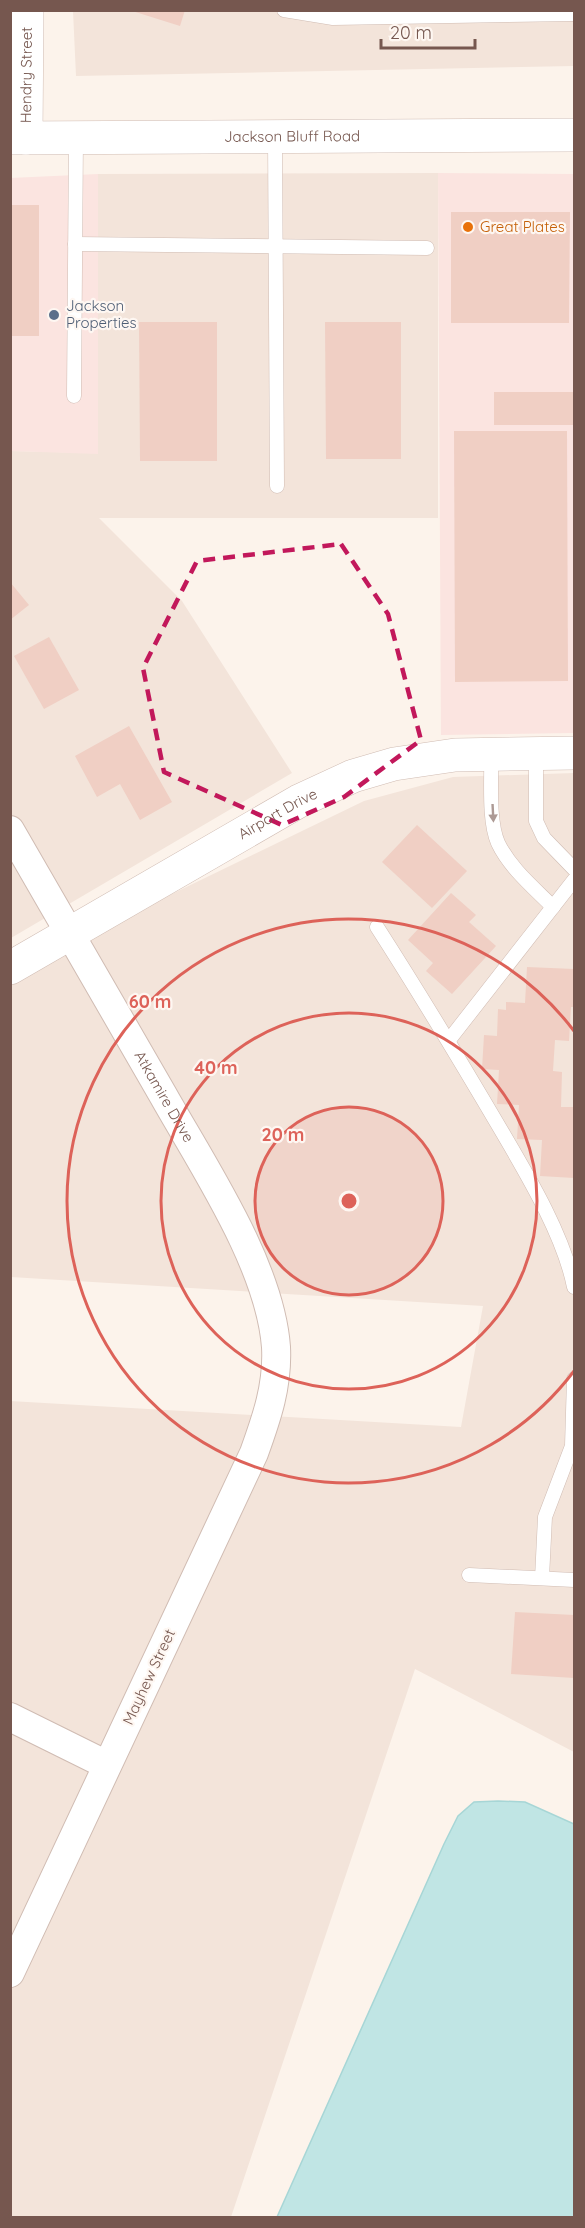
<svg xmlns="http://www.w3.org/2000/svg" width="585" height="2228" font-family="Quicksand,sans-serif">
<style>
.residential{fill:#f3e4da}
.commercial{fill:#fbe4e0}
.water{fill:#c0e5e4;stroke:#a7d6d6;stroke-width:1.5}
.building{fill:#f0cfc4}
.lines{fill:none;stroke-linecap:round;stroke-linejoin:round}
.service-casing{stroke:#d0bcb3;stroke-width:15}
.minor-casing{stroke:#d0bcb3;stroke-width:30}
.tertiary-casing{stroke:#d0bcb3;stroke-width:34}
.service{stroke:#fff;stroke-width:14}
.minor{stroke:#fff;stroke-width:28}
.tertiary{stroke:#fff;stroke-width:33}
.oneway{fill:#ad9a95}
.marked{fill:none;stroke:#c2185b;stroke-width:4.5;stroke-dasharray:12 8;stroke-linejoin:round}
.ring{fill:none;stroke:#dd6259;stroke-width:3}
.food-dot{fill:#e8710a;stroke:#fef7f2;stroke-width:2}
.service-dot{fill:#5c6f8a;stroke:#fef7f2;stroke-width:2}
.labels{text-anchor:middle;stroke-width:4.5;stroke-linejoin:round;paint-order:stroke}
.street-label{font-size:15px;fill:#76574f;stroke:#fef7f2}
.food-label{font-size:15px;fill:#c56008;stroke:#fef7f2;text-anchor:start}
.service-label{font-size:15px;fill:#4e5e75;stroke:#fef7f2;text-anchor:start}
.centre{fill:#dd6259;stroke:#fef7f2;stroke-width:3}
.ring-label{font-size:18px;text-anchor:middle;font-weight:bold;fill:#dd6259;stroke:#fef7f2;stroke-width:4.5;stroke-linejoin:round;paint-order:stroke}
</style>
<rect width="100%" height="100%" fill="#fcf3eb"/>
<g class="residential">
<polygon points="73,11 574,11 574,66 76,76"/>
<polygon points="438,173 438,518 99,518 182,601 292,773 11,938 11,451 98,453 98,174"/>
<polygon points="574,773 574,1752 415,1669 231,2217 11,2217 10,1401 461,1427 483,1306 11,1277 11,983 106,926 364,801 453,777"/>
</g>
<g class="commercial">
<polygon points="438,173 574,174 574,733 441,735"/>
<polygon points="98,174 98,454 11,451 10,178"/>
</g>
<polygon class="water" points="498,1801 525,1802 574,1824 574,2217 277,2217 444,1844 458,1816 474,1802"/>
<g class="building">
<polygon points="129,10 185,10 180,26"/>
<rect x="10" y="205" width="29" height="131"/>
<polygon points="451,212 570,212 569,323 451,323"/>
<polygon points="139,322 217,322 217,461 140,461"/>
<polygon points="325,322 401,322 401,459 326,459"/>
<rect x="494" y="392" width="80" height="33"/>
<polygon points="454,431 567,431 568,681 455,682"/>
<polygon points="10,582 29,605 10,620"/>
<polygon points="49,637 79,690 44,709 14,656"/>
<polygon points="129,726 172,802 140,820 120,784 97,797 75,756"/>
<polygon points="417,825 467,871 432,908 382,862"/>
<polygon points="451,893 476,915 469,922 496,946 452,994 426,971 433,963 408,940"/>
<polygon points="527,967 574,969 574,1007 571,1007 569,1041 555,1040 553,1071 562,1072 561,1107 574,1107 574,1178 540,1176 542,1140 517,1139 519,1105 497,1104 499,1070 482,1069 484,1035 497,1036 498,1009 506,1010 506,1002 525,1003"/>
<polygon points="515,1612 574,1615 574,1678 511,1674"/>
</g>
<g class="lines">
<defs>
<g id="service">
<polyline points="284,10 333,18 574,14"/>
<polyline points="275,137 277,486"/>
<polyline points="75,244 427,248"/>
<polyline points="74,396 76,138"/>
<polyline points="536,753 536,821 544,838 574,869"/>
<path d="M491,754C492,779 488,820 498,843C510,868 533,887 553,907"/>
<path d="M377,927C420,994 461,1062 501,1130C528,1176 564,1236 574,1287"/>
<polyline points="449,1040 574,880"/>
<polyline points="469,1575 574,1580"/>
<polyline points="542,1578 545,1517 572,1446 574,1379"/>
</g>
<g id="minor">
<path id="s1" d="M10,830C61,918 112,1007 163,1095C203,1166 270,1265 276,1347C278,1385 267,1417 254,1453L10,1973"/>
<polyline points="10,1717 107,1765"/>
</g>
<g id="tertiary">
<path id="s2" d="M10,138L574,135"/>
<path id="s3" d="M26,138L27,10"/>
<path id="s4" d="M10,968L299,801L353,776L394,764L455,755L574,753"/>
</g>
</defs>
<use href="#service" class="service-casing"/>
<use href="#minor" class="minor-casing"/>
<use href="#tertiary" class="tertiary-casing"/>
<use href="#service" class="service"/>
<use href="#minor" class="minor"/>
<use href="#tertiary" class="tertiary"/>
</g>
<defs><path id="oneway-solid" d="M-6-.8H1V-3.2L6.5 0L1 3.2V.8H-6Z" transform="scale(1.5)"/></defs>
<use class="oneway" href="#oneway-solid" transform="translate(493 813) rotate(87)"/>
<path class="marked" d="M341,544L388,614L421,740L344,797L282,825L164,772L143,668L197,561Z"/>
<circle cx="349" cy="1201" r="94" fill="#dd6259" fill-opacity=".12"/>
<g class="ring">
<circle cx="349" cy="1201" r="94"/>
<circle cx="349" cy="1201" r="188"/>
<path d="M574 1371A282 282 0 1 1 574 1031"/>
</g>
<circle class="food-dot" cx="468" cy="227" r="6"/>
<circle class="service-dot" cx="54" cy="315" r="6"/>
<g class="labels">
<g class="street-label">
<text dy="5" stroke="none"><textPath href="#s3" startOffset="63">Hendry Street</textPath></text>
<text dy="5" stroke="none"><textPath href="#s2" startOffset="282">Jackson Bluff Road</textPath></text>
<text dy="5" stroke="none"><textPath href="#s4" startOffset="309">Airport Drive</textPath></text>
<text dy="5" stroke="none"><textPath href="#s1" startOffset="308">Atkamire Drive</textPath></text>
<text transform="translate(149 1677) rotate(-65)" y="5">Mayhew Street</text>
</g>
<g class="food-label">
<text x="480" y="232">Great Plates</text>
</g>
<g class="service-label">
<text x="66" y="311">Jackson<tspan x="66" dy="17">Properties</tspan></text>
</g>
</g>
<circle cx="349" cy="1201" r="9" class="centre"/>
<g class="ring-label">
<text x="150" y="1008">60 m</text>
<text x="216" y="1074">40 m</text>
<text x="283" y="1141">20 m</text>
</g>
<rect width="585" height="2228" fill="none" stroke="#76574f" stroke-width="24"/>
<path d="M381 39v9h94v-9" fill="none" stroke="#76574f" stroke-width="3"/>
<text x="390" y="39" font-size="18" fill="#76574f" stroke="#fef7f2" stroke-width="4.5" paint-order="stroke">20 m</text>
</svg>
